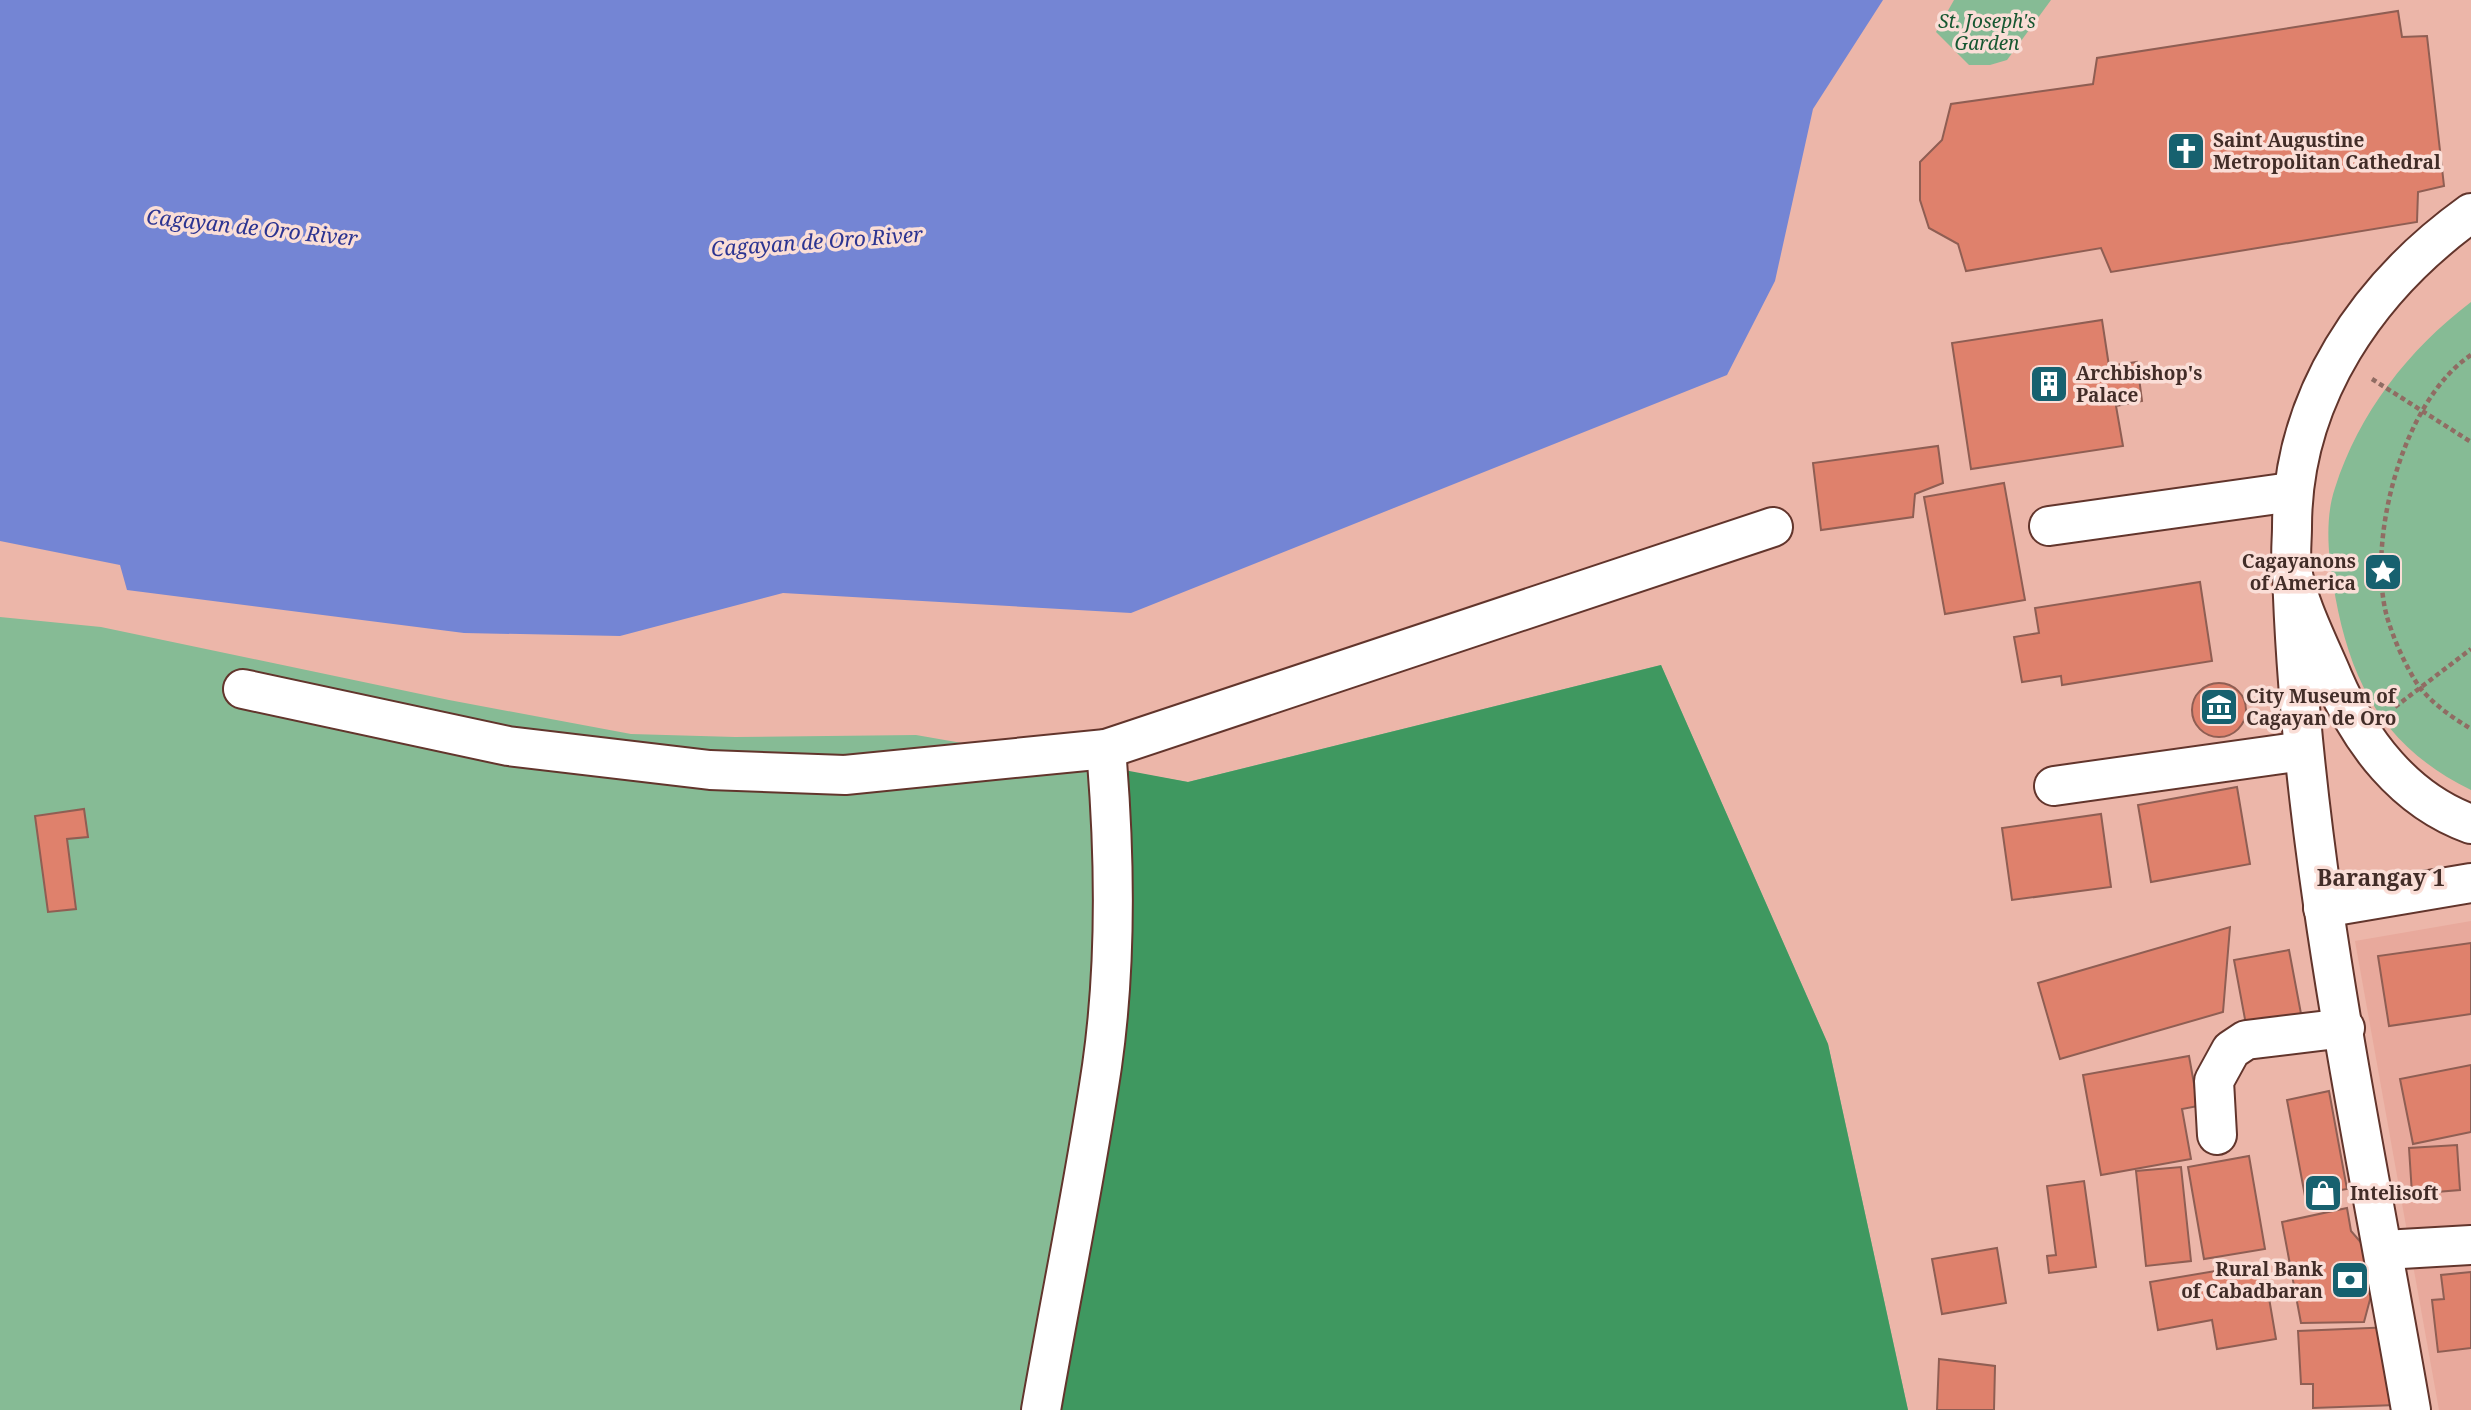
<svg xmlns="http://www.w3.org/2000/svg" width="2471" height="1410" font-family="'Noto Serif',serif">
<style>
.built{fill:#e8a99c}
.green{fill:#86bb95}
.forest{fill:#3f9860}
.water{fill:#7485d4}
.building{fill:#df816c;stroke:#8f5e53;stroke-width:2}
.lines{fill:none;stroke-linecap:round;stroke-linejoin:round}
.minor-casing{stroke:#62352c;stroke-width:42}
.path{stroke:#906c63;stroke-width:4.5;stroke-dasharray:5 3.5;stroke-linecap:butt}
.minor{stroke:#fff;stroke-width:38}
.labels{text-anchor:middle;stroke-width:7;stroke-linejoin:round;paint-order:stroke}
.park-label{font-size:19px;font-style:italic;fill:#165731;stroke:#faded7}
.poi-label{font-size:19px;font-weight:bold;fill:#422d28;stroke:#faded7;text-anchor:start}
.water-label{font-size:21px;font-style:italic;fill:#2c3491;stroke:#faded7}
.quarter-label{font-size:23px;font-weight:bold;fill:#422d28;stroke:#faded7}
</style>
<rect width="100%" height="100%" fill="#ecb6a9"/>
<polygon class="built" points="2471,921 2471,1410 2439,1410 2355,941"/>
<g class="green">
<polygon points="1954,0 2051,0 2007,60 1990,65 1969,65 1936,32"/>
<path d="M2471,302V790C2381,746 2348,678 2333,583C2328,554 2325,517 2335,488C2359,413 2408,350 2471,302Z"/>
<polygon points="0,617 101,627 449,700 631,734 735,737 916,735 1188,782 1661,665 1828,1044 1908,1410 0,1410"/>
</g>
<polygon class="forest" points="1661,665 1828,1044 1908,1410 1041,1410 1102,1064 1108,767 1188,782"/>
<polygon class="water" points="0,0 1883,0 1813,109 1775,281 1727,375 1131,613 783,593 620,636 464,633 127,590 120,565 0,541"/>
<g class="building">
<polygon points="2398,11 2402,37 2427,36 2444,186 2418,192 2417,222 2111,272 2101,248 1966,271 1958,244 1929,228 1920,200 1920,162 1942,140 1951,104 2093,84 2097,58"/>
<polygon points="2102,320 2109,366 2137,362 2142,401 2116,406 2123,446 1971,469 1952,343"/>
<polygon points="1938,446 1943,483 1915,494 1913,517 1821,530 1813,463"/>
<polygon points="2004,483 2025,600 1945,614 1924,497"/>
<polygon points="2200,582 2212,661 2062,685 2061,676 2022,682 2014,637 2039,633 2035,608"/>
<circle cx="2219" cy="710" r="27"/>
<polygon points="2237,787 2250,864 2151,882 2138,805"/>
<polygon points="84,809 88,837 67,839 76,909 48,912 35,816"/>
<polygon points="2101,814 2111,887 2012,900 2002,828"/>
<polygon points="2230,927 2223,1012 2060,1059 2038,983"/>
<polygon points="2471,943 2471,1014 2389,1026 2378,956"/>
<polygon points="2289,950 2302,1019 2247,1030 2234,960"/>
<polygon points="2189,1056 2198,1106 2182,1109 2191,1159 2101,1175 2083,1075"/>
<polygon points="2471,1065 2471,1132 2413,1144 2400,1079"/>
<polygon points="2329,1091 2347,1189 2305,1196 2287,1100"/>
<polygon points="2457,1145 2460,1190 2412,1194 2409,1148"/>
<polygon points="2249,1156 2265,1249 2204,1259 2188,1167"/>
<polygon points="2181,1167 2191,1261 2146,1266 2136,1171"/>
<polygon points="2084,1181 2096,1267 2049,1273 2047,1256 2056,1255 2047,1186"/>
<polygon points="2347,1208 2351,1231 2364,1246 2372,1292 2364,1322 2301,1323 2282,1222"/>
<polygon points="1997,1248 2006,1303 1942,1314 1932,1259"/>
<polygon points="2263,1263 2276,1339 2217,1349 2212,1320 2158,1330 2150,1282"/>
<polygon points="2471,1272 2471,1348 2438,1352 2432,1300 2444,1299 2441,1275"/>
<polygon points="2393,1327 2396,1405 2313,1408 2313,1384 2301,1384 2298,1331"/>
<polygon points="1939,1359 1995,1366 1994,1410 1937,1410"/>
</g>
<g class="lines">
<defs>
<g id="minor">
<path d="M2471,213C2368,287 2292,397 2292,527C2292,540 2290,556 2292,569C2297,602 2320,647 2333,678C2360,741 2404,800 2471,824"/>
<polyline points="2049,526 2292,492"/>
<path d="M2292,569C2300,852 2363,1132 2411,1410"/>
<polyline points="243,689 508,746 710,770 845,775 1106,749 1773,527"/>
<polyline points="2054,786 2303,751"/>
<polyline points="2323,908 2471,883"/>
<polyline points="2217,1135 2214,1081 2231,1050 2246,1040 2345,1028"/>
<polyline points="2384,1250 2471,1245"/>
<path d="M1041,1410C1061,1295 1085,1181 1102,1066C1117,961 1115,854 1106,749"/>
</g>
</defs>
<use href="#minor" class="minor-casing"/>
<g class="path">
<path d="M2471,355C2403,400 2366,540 2387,617C2394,640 2405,665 2418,685C2432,704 2452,717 2471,729"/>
<polyline points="2372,379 2471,442"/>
<polyline points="2395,707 2471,649"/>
</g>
<use href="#minor" class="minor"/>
</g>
<defs>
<symbol id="church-square" viewBox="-11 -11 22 22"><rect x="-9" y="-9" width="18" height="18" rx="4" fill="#17616f" stroke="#faded7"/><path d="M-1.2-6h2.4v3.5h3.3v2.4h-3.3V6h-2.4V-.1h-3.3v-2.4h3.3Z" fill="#fff"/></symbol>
<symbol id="building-square" viewBox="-11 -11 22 22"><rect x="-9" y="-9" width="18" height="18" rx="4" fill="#17616f" stroke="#faded7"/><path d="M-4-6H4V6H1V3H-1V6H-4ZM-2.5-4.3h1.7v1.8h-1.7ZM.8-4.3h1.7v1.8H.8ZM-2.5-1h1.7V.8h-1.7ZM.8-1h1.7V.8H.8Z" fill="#fff"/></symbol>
<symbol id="sight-square" viewBox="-11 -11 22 22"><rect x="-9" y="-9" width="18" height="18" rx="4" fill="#17616f" stroke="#faded7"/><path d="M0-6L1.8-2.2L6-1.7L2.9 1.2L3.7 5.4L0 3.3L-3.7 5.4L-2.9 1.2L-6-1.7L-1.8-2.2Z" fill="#fff"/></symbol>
<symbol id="museum-square" viewBox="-11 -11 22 22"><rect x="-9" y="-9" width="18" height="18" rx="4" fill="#17616f" stroke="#faded7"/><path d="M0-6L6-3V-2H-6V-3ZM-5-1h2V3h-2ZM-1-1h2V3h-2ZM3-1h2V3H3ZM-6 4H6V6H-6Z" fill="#fff"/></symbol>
<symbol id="shop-square" viewBox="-11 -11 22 22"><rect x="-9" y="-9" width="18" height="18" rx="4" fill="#17616f" stroke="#faded7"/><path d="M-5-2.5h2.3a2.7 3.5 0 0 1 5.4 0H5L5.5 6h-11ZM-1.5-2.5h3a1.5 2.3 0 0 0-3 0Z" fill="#fff"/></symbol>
<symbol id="bank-square" viewBox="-11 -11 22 22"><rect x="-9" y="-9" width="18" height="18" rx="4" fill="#17616f" stroke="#faded7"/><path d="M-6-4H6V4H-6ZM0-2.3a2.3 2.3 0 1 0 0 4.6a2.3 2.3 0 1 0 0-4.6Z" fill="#fff"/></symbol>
</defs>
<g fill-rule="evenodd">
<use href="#church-square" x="2164" y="129" width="44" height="44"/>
<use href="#building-square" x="2027" y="362" width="44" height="44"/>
<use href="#sight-square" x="2361" y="550" width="44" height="44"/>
<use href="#museum-square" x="2197" y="685" width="44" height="44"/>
<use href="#shop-square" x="2301" y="1171" width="44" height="44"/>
<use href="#bank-square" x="2328" y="1258" width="44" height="44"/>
</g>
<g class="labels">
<g class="park-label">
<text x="1987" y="28">St. Joseph's<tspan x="1987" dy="22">Garden</tspan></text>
</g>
<g class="poi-label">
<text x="2213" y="147">Saint Augustine<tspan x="2213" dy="22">Metropolitan Cathedral</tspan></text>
<text x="2076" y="380">Archbishop's<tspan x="2076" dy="22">Palace</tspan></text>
<text x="2356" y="568" text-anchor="end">Cagayanons<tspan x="2356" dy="22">of America</tspan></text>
<text x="2246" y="703">City Museum of<tspan x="2246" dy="22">Cagayan de Oro</tspan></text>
<text x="2350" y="1200">Intelisoft</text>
<text x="2323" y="1276" text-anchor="end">Rural Bank<tspan x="2323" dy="22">of Cabadbaran</tspan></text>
</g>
<g class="water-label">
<text transform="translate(252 228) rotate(6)" y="7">Cagayan de Oro River</text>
<text transform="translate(817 242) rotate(-4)" y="7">Cagayan de Oro River</text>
</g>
<g class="quarter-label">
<text x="2381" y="886">Barangay 1</text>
</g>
</g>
</svg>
